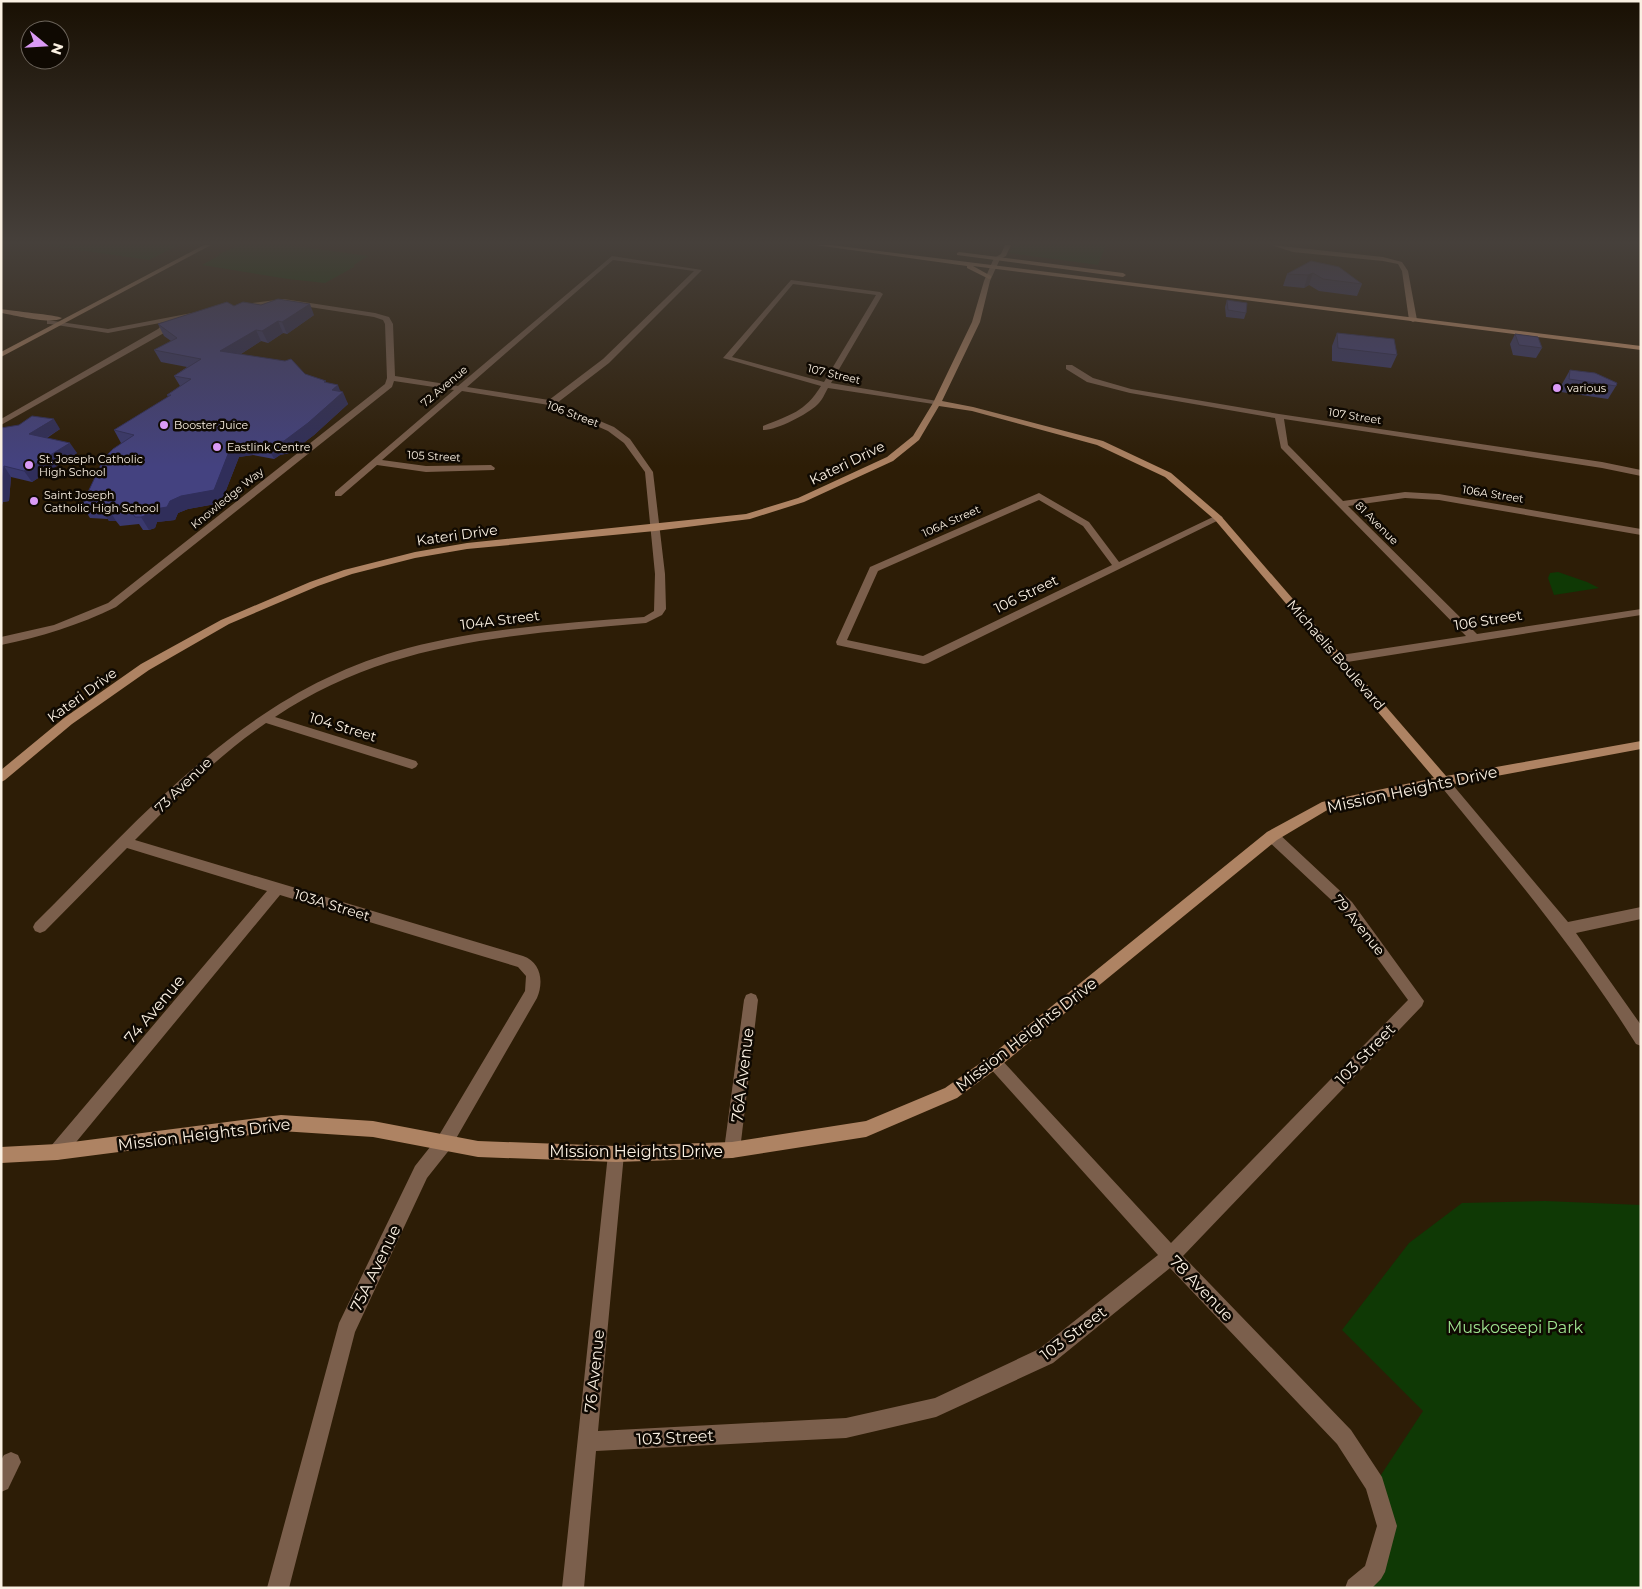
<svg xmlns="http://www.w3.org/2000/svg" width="1642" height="1589" font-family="Montserrat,sans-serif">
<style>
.green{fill:#0f3905}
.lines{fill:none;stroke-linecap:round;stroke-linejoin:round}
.street{fill:#7b5f4c;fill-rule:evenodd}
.secondary{fill:#ae8363;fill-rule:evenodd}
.primary{fill:#d79e75;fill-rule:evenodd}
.wall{fill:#3a396e}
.shaded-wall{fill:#302e5a}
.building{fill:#444280;stroke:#302e5a}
.poi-dot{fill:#da9af6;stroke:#0f0902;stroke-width:2}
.labels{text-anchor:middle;stroke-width:5;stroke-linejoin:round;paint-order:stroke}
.far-street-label{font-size:11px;fill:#faf0e2;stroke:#0f0902}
.far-poi-label{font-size:11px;fill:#faf0e2;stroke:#0f0902;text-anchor:start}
.street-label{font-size:14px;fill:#faf0e2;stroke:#0f0902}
.near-street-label{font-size:16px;fill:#faf0e2;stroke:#0f0902}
.near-park-label{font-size:16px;fill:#9ee38f;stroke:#0f0902}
</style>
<rect width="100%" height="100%" fill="#2d1d06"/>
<g class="green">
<polygon points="43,245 179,245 149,260"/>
<polygon points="239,245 289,245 368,256 354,265 354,267 325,283 288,279 202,265 220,255 219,254"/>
<polygon points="1014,245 1106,245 1098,265 1009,253"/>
<polygon points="1558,572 1587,582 1599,588 1554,595 1548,578 1550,573"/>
<polygon points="1545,1201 1641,1205 1641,1588 1356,1588 1387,1526 1375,1484 1423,1411 1342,1330 1409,1243 1462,1203"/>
</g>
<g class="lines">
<g class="street">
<path d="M612,256L702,270L609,363L557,403L614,427L630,439L653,472L665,574L666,609L662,615L646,623C514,635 389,640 275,717L416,761L418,764L416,767L412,769L266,723C217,756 177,798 135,840L523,956C541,962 544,982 537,998L450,1149L427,1178L355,1332L289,1588H267L339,1323L415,1166L438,1137L525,991L526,976L518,967L280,895L63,1158L57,1160L51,1158L49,1152L51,1146L267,891L127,848L45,931L40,933L35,931L33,927L35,923C147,812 248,690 408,648C485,628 564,623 644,617L654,611L655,574L645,472L624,443L608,431L549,405L462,391L382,460L426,466L491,465L495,468L494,470L426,472L377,465L341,496H335V492L454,390L394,381L392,387L116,607C79,625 41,637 1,645V637L54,625L108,603L385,384L387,378L385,324L383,320L374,317L284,303L239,308L235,306L237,305L284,299L375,313L389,317L393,324L395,376L458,386ZM613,260L694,271L603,359L549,400L467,387Z"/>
<path d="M791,280L880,292L883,294L831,383L937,401L941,403L940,405L828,388C825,393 822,401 817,405C808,414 775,431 763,430V426C790,415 805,412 821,386L723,358ZM793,284L876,295L824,382L732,357Z"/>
<polygon points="197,312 201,314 200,316 172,321 171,327 164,333 1,425 1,419 158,329 165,322 108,333 50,324 47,324 47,320 108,329"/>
<polygon points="1066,365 1072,365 1093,378 1131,389 1279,414 1602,462 1641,470 1641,476 1602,468 1284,419 1288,445 1343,501 1405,492 1439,494 1641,529 1641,535 1439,500 1405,498 1348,506 1477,634 1641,609 1641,615 1341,663 1337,662 1336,659 1341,655 1466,636 1281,448 1275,418 1130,393 1087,382 1066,369"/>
<path d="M1039,493L1089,522L1119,562L1215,516H1221L1223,518L928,663L924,664L837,645L836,642L870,567ZM1039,500L1083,526L1112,565L923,656L847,640L878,571Z"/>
<path d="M1443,776L1447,778L1568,922L1641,907V919L1576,933L1641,1025V1046L1636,1044C1578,951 1508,868 1439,784L1437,781L1439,778Z"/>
<polygon points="1272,831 1277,832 1352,902 1424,1001 1422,1006 1183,1256 1351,1430 1382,1477 1397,1526 1385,1572 1381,1579 1372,1588 1345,1588 1348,1580 1365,1566 1377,1526 1366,1489 1337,1444 1170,1268 1053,1363 936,1417 846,1438 596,1451 584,1588 562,1588 608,1154 610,1148 616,1146 622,1148 624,1154 598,1431 846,1418 935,1398 1039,1349 1158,1255 989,1067 986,1062 989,1057 994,1055 999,1057 1171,1243 1408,1000 1342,910 1267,840 1266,836 1267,832"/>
<polygon points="751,993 756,995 758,1000 740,1150 738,1156 732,1158 726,1156 724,1150 744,1000 746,995"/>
<polygon points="11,1452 18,1455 21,1462 8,1489 1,1492 1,1460 4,1455"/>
</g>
<g class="secondary">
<polygon points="204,245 211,245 1,357 1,352"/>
<polygon points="1005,245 1011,245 1006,256 1000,259 990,281 980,322 942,401 973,407 1103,441 1171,473 1221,516 1446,776 1641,741 1641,749 1443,786 1329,809 1277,840 999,1067 957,1098 866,1137 732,1158 616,1162 478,1157 373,1137 281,1131 57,1160 1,1163 1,1147 57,1144 281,1115 373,1121 478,1141 616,1146 732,1142 866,1121 945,1088 989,1057 1267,832 1322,802 1434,778 1215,520 1165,477 1097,445 972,411 939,406 919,440 893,461 804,502 750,519 655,531 467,549 415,558 352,574 318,586 229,624 149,670 72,724 5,780 1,782 1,770 64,718 141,664 221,620 310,582 344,570 415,552 467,543 746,514 798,498 887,457 913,436 933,403 972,322 984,281 994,258 1001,254"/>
<polygon points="1271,245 1383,257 1402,262 1408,271 1417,320 1413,322 1409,320 1402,271 1398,264 1383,261 1293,252"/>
<path d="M1,309C11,311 57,315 62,318C51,325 15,315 1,313Z"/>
</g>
<g class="primary">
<polygon points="815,245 831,245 1641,346 1641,350 973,266 991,276 991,278 989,279 967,268 967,266"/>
<polygon points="959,252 1123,273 1126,275 1123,277 957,255 957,253"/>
</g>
</g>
<g class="wall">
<polygon points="1311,261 1362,284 1357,296 1319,291 1309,285 1304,288 1283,286 1287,274"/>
<polygon points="1227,300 1246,313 1244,319 1226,317 1225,307"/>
<polygon points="234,306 314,315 287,334 283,333 268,343 261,341 241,354 305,374 327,383 341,391 348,404 314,435 290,453 280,455 274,459 253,455 239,457 221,503 188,509 178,513 175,520 157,522 155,528 149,530 143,530 139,524 120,526 116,521 109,521 108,519 90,518 82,505 121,443 114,430 168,397 167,395 180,386 174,376 187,367 161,362 154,350 171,341 164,336 158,324"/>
<polygon points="1337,333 1397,355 1391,368 1332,361 1332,346"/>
<polygon points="1515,334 1542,348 1536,358 1513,355 1510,344"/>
<polygon points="1570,370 1616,386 1608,399 1561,392 1562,384"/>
<polygon points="1,428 60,429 47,438 77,453 32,482 11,477 9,501 3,502 2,505"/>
</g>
<g class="shaded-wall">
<polygon points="1313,273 1309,285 1304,288 1308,275"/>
<polygon points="310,304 314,315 287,334 282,322"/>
<polygon points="278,321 283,333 268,343 262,331"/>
<polygon points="256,330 261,341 226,363 220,351"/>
<polygon points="338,385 341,393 343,392 348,404 314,435 290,453 280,455 274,459 268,447 332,390"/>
<polygon points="54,419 60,429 36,444 29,434"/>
<polygon points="70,443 77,453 32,482 24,471"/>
<polygon points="247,443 253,455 239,457 221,503 188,509 178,513 175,520 157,522 155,528 149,530 141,517 149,510 170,501 232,444"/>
<polygon points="4,466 11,477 9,501 3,502 1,505 1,490"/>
<polygon points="109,508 111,513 116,521 109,521 101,509"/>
</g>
<g class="building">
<polygon points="1311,261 1339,267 1362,284 1323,279 1313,273 1308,275 1287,274"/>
<polygon points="278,299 310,304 282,322 278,321 262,331 256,330 220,351 285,361 291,359 305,374 326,381 324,382 338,385 332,390 343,392 308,423 284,441 274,442 268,447 247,443 232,444 214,490 181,496 170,501 167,507 149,510 147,515 141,517 135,517 131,511 111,513 109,508 101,509 102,507 82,505 104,458 113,449 134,435 114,430 171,395 167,395 191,379 174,376 201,359 154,350 177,338 158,324 227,302 234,306 243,302 261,305"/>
<polygon points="1227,300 1247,303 1246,313 1228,310"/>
<polygon points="1337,333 1394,339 1397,355 1338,348"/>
<polygon points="1515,334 1538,337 1542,348 1519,345"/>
<polygon points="1570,370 1595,373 1617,383 1616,386 1569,379"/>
<polygon points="32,416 54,419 29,434 70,443 24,471 4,466 1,490 1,428 19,425"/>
</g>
<linearGradient id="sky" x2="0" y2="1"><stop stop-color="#191003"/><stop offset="0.52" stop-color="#46403b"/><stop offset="1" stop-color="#46403b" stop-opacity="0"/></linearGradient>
<rect width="1642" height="467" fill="url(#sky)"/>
<g class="poi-dot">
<circle cx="1557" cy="388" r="5"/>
<circle cx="164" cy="425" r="5"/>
<circle cx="217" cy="447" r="5"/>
<circle cx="29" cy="465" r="5"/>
<circle cx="34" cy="501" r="5"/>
</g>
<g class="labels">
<g class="far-street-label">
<text transform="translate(834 374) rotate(13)" y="4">107 Street</text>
<text transform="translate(444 386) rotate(-40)" y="4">72 Avenue</text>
<text transform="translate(573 414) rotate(21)" y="4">106 Street</text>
<text transform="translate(1355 416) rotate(9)" y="4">107 Street</text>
<text transform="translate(434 456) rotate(3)" y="4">105 Street</text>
<text transform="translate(1493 494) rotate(9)" y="4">106A Street</text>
<text transform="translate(227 498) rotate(-39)" y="4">Knowledge Way</text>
<text transform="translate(951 521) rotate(-24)" y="4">106A Street</text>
<text transform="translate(1377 523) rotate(45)" y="4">81 Avenue</text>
</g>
<g class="far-poi-label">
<text x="1567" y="392">various</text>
<text x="174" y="429">Booster Juice</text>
<text x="227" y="451">Eastlink Centre</text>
<text x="39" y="463">St. Joseph Catholic<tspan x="39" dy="13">High School</tspan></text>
<text x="44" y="499">Saint Joseph<tspan x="44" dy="13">Catholic High School</tspan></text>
</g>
<g class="street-label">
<text transform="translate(847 463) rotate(-26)" y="5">Kateri Drive</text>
<text transform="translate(457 535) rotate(-8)" y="5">Kateri Drive</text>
<text transform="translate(1026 594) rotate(-26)" y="5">106 Street</text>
<text transform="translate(500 620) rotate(-7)" y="5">104A Street</text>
<text transform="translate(1488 620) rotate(-9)" y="5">106 Street</text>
<text transform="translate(1336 655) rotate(49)" y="5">Michaelis Boulevard</text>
<text transform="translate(82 695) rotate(-36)" y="5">Kateri Drive</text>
<text transform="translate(343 727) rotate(17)" y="5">104 Street</text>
<text transform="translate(183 785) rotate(-44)" y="5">73 Avenue</text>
<text transform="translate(332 905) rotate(17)" y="5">103A Street</text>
<text transform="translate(1359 925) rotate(51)" y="5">79 Avenue</text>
</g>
<g class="near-street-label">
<text transform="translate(1412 789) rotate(-12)" y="6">Mission Heights Drive</text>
<text transform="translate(154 1009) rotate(-50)" y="6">74 Avenue</text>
<text transform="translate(1026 1034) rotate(-38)" y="6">Mission Heights Drive</text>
<text transform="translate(1365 1054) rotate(-46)" y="6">103 Street</text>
<text transform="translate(742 1075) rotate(-83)" y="6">76A Avenue</text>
<text transform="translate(204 1134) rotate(-7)" y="6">Mission Heights Drive</text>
<text x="636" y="1157">Mission Heights Drive</text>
<text transform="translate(375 1268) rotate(-64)" y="6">75A Avenue</text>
<text transform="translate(1202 1288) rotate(46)" y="6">78 Avenue</text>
<text transform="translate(1073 1333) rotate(-37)" y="6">103 Street</text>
<text transform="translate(594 1371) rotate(-84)" y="6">76 Avenue</text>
<text transform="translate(675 1437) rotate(-3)" y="6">103 Street</text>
</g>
<g class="near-park-label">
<text x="1515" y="1333">Muskoseepi Park</text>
</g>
</g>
<rect width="1642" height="1589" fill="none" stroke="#faf0e2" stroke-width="5"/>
<g transform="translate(45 45) rotate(108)"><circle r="24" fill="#0f0902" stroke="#6d655c"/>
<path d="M0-4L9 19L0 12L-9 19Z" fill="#da9af6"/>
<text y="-8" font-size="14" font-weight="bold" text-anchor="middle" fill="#faf0e2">N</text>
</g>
</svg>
